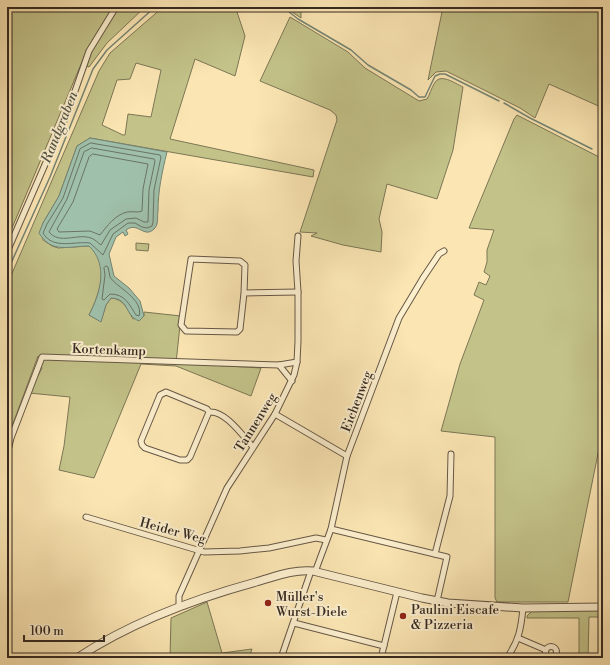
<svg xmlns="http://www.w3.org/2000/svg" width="610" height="665" font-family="'Libre Bodoni',serif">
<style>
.green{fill:#c3c389;stroke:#7c7656;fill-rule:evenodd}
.water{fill:#9fc0ab;stroke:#748474}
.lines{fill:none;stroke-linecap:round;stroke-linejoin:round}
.shore{stroke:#6a7466;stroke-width:1}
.stream{stroke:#748474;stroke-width:1.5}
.minor-casing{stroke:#665846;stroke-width:7}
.tertiary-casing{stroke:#665846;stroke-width:9}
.minor{stroke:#fcefce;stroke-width:5}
.tertiary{stroke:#fcefce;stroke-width:7}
.poi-dot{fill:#8f2418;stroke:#fcefce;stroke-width:1.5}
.labels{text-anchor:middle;stroke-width:4;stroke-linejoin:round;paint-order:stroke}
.street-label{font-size:13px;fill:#342922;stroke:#fcefce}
.poi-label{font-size:13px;fill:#342922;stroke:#fcefce;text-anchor:start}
.water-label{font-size:14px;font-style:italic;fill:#54564b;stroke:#fcefce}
</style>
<rect width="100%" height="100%" fill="#fbe6b3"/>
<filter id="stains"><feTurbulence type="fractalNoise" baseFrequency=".005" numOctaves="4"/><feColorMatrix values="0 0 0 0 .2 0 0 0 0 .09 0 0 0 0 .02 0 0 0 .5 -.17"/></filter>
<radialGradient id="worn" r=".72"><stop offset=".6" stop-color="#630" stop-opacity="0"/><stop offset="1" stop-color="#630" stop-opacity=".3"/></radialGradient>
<g class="green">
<polygon points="7,7 113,7 87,50 7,240"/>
<polygon points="119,7 145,7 107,43 89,67 86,66 91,52"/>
<path d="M163,7H237L236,9L245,36L235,76L195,59L170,139L314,170L313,177L90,138L77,146L59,196L43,223V240L52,246L58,248L89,246C93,250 97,253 99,259C106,276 97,299 89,315L101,321L106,305L111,298C124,299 127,309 133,319L144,316V312L181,316L176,363L261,368L251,396L176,366L141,364L94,478L59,470L64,446L70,397L29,393L42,368L38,356L7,440V285L99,71L110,53ZM136,63L161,70L151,117L128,114L125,135H123L102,125L117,80L130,79Z"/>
<polygon points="285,7 301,7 301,18"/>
<polygon points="443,7 603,7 603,108 549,84 535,118 520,108 446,71 436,72 428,80"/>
<path d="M290,17L348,52L365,68L419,101L427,99C430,94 431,89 434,84C440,72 454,83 463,87L453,150L437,199L387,184L379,219L382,232L381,252L343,245L311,236L317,233L300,232L337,120L336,115L330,110L260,81Z"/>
<polygon points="517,115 603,159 603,429 568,602 497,602 495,598 495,437 441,431 460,364 484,300 474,295 479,282 486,285 490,276 484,272 487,262 487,250 494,230 469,228 514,119"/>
<polygon points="136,243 149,244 148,251 136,250"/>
<polygon points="207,602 222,653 252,649 249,658 170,658 171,618"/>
<polygon points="603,609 603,617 589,617 588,658 579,658 579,618 527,618 527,616 532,611"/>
</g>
<path class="water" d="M90,138L167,152C162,172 158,191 158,211C157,216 159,225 154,229C144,239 138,221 126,230L128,234L125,236L123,232L116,237L109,254L114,276L129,288L140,301L144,316L139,321C124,315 130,299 111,298L106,305L101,322L89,315C100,294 109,265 89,246C68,246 52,254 39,233L43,223L59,196L77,146Z"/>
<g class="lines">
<g class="shore">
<path d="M91,143L160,155L161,157L154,190L153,222L152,226L147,228L142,227L135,223H128L113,234L103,255L90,243C74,241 53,250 43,233L47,224L63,198L80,149Z"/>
<path d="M92,148L154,159L155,161L149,190L148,222H144L136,218L126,219L110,230L101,245C98,243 95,239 91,238C77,233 60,245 49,232L67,199L84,152Z"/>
<path d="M93,154L148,164L143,189L142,211C138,213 132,211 127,212C115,215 107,226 100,235L90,231L59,232L57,229L73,202L89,157Z"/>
<path d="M106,266L108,267C109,270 109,274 110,277C116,287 144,299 139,316L136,315C129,304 125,294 110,294L104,300L102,299L105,275L104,268Z"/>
</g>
<g class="stream">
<polyline points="283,7 298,19 351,50 368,65 411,90 419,97 425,97 435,76 440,74 445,74 499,101"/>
<polyline points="504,103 530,118 592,149"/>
<polyline points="600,152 603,154"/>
<polyline points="7,272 50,177 93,69 107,50 155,7"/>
</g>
<defs>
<g id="minor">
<polyline points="7,252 67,114 89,51 116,7"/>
<polyline points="244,293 240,329 237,332 186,331 181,325 191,259 240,261 245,265 244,293 298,292"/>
<polyline points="279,365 292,381"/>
<path d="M209,412L190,457L187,460H180L145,448L142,445L141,441L160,395L166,392L207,409L209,412C225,410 243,436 253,447"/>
<polyline points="275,414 347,456"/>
<polyline points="7,455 11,438 42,357 279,365 297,362"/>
<polyline points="86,517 204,552 240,551 269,548 316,538 326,540"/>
<polyline points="331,529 447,557 437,601"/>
<polyline points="435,554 450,496 451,454"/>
<polyline points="315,572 331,529 347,456 399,318 423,278 439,254 444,251"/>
<polyline points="179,607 179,596 227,488 275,414 294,375 297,362 298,341 298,292 296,261 298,236"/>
<polyline points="294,623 384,646"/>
<polyline points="518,638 546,650"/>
<circle cx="551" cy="652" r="5.5"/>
<polyline points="281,658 311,571"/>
<polyline points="381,658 397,592"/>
<path d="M507,658C519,640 521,629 523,608"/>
</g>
<path id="tertiary" d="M77,658C131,622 194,599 256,582C274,577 293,569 313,571L422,598L448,603L523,608L603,607"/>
</defs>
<use href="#minor" class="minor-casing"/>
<use href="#tertiary" class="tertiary-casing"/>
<use href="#minor" class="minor"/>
<use href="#tertiary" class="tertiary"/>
</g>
<g class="poi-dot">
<circle cx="268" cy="603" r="4"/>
<circle cx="403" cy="616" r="4"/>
</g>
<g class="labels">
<g class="street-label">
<text transform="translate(109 349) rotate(2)" y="5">Kortenkamp</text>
<text transform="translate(356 401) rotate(-69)" y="5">Eichenweg</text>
<text transform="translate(255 422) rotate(-58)" y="5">Tannenweg</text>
<text transform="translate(173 530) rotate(15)" y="5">Heider Weg</text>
</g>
<g class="poi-label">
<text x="276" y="601">Müller's<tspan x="276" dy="15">Wurst-Diele</tspan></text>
<text x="411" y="614">Paulini Eiscafe<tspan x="411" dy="15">&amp; Pizzeria</tspan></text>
</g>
<g class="water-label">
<text transform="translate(59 127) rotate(-68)" y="5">Randgraben</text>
</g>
</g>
<rect width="610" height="665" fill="none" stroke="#fbe6b3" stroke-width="24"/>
<rect x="8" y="8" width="594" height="649" fill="none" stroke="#342922" stroke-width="2"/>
<rect x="12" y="12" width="586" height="641" fill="none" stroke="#342922"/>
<path d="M24 635v6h80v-6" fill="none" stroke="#342922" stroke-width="2"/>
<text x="30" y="635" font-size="12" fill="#342922" stroke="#fcefce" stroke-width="3" paint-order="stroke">100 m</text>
<rect width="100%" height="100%" filter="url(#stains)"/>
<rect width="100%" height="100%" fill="url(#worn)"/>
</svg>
